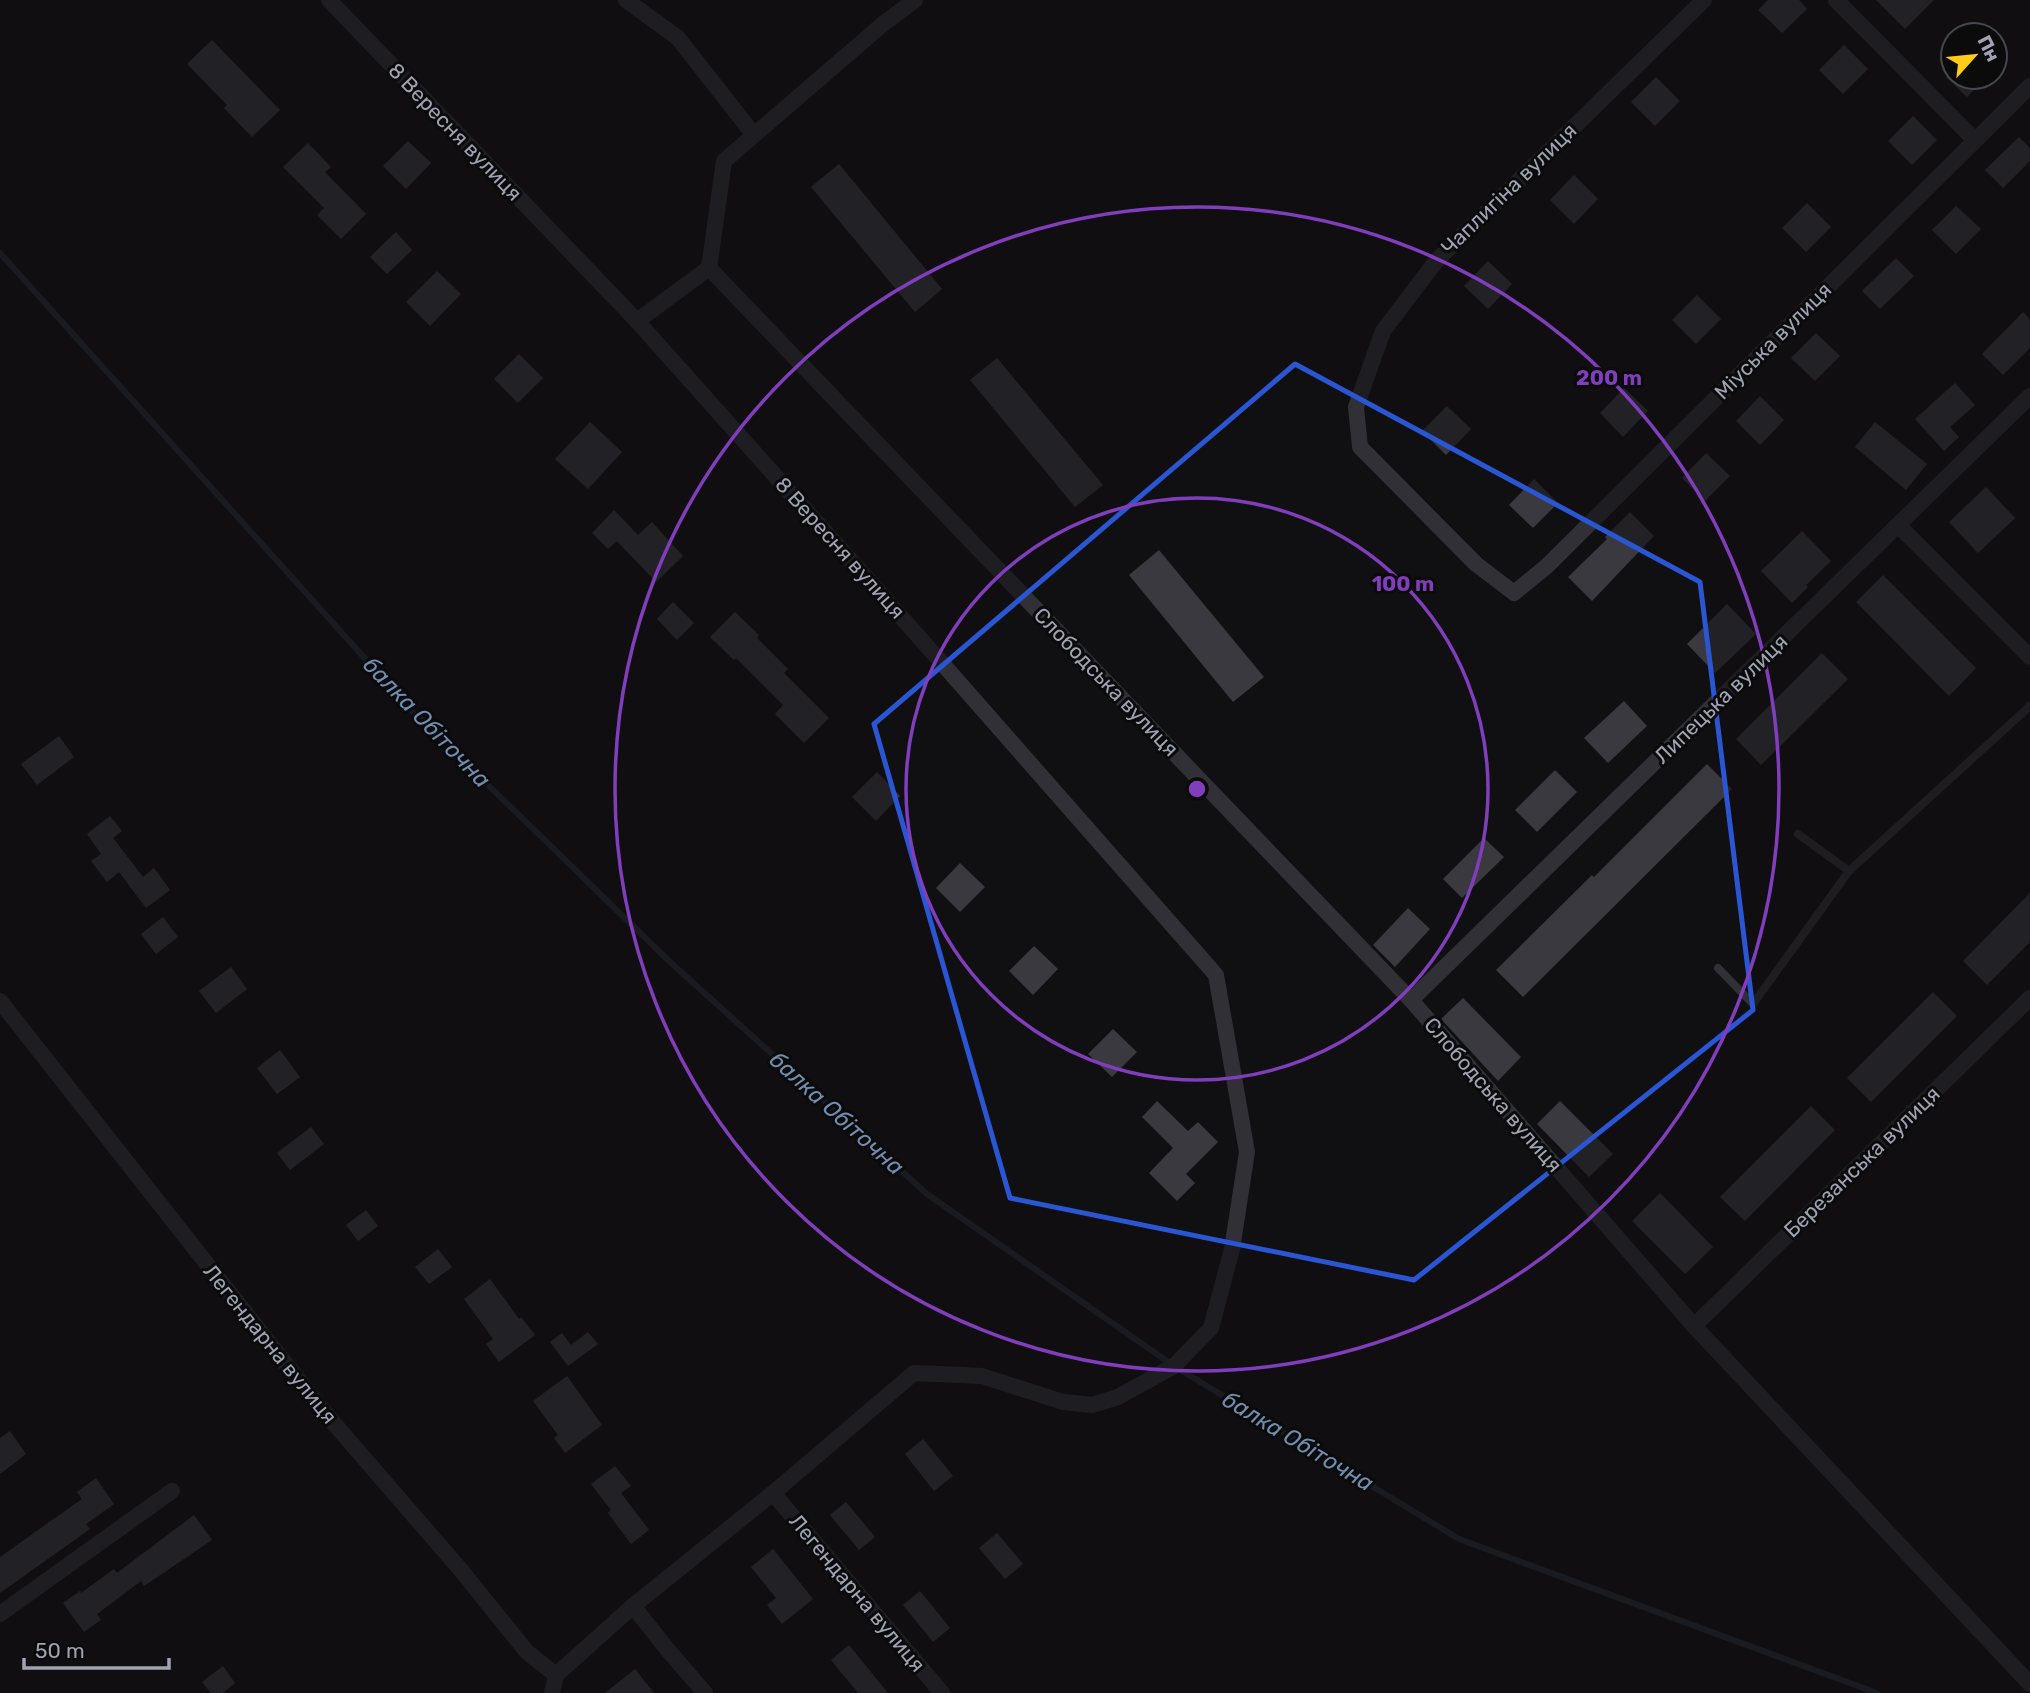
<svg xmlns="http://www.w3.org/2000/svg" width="2030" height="1693" font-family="Rubik,sans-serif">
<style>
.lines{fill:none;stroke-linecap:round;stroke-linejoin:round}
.stream{stroke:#252c35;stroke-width:6}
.building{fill:#39393f}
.lane{stroke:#303036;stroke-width:8}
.street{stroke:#303036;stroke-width:16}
.marked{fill:none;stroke:#2a56d4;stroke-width:5;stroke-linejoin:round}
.ring{fill:none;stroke:#803ebd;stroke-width:3.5}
.labels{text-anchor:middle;stroke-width:6;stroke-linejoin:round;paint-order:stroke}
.street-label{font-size:21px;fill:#9fa3b3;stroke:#0b0b0c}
.water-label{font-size:23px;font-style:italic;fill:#728db2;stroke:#0b0b0c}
.centre{fill:#803ebd;stroke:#0b0b0c;stroke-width:3.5}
.ring-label{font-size:21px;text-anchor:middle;font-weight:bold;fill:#803ebd;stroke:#0b0b0c;stroke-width:6;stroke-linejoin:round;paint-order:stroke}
</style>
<rect width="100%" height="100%" fill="#100f11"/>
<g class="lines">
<polyline class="stream" points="0,253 414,713 669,961 927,1194 1174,1366 1459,1539 1877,1693"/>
</g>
<g class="building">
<polygon points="1768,0 1799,0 1807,9 1782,33 1758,10"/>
<polygon points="1876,0 1934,0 1905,29"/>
<polygon points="212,40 280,110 252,137 224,108 227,105 187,64"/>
<polygon points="1844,45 1868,69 1843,94 1819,70"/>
<polygon points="1656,77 1680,101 1655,126 1631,102"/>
<polygon points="1946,77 1986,77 1967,97"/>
<polygon points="1913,116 1937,140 1912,165 1888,141"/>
<polygon points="2019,137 2030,148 2030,161 2003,188 1985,170"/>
<polygon points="408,141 431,163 406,189 383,166"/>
<polygon points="308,143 331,167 325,172 366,214 341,239 317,215 324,208 283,167"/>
<polygon points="839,164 942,289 915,312 811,187"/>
<polygon points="1574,175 1598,199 1574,224 1550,200"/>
<polygon points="1807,203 1831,227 1806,252 1782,228"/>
<polygon points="1956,206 1981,229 1956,254 1932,230"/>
<polygon points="396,232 412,250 387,274 370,257"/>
<polygon points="1896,258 1914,276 1880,309 1862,291"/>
<polygon points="1488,261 1512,284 1488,309 1464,286"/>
<polygon points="437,271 461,294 430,326 406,302"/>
<polygon points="1697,295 1721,319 1696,344 1672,320"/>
<polygon points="2023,312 2030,320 2030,348 2003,375 1982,354"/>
<polygon points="1816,333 1840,356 1815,381 1791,358"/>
<polygon points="519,354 543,378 518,403 494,379"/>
<polygon points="997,358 1103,485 1075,507 970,380"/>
<polygon points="1955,383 1975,405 1950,427 1959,437 1944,451 1915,419"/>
<polygon points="1624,388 1648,411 1623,437 1600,413"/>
<polygon points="1760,396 1784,420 1760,445 1736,421"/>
<polygon points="1447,406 1471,429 1446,455 1422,431"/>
<polygon points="590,422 622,452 588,489 555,459"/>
<polygon points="1875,422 1927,464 1906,490 1855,447"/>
<polygon points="1706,453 1730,476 1705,501 1682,478"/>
<polygon points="1534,479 1558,503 1533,528 1509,505"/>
<polygon points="1986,487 2015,518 1978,553 1949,522"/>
<polygon points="614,510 638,535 652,522 683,556 656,582 617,541 608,549 592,533"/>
<polygon points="1630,512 1654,536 1592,601 1568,577 1607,539 1605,537"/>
<polygon points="1802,531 1831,561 1806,585 1808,587 1792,603 1761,571"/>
<polygon points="1159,550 1264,677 1233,702 1129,575"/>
<polygon points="1883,575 1976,668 1949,696 1856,602"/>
<polygon points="673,602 694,623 677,640 657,619"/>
<polygon points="1727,604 1756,634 1715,673 1687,644"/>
<polygon points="735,612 759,635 757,638 788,669 784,673 829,718 804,743 775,714 783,705 736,658 734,660 710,637"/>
<polygon points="1822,653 1848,679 1761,765 1736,739"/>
<polygon points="1624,701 1647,726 1608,763 1584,738"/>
<polygon points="59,736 74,757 37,785 21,764"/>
<polygon points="1707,764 1732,789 1523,997 1496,970 1592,875 1594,877"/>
<polygon points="1555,770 1577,792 1537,832 1515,810"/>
<polygon points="877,772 900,796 876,821 852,797"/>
<polygon points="110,816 122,831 113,838 143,877 154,868 170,890 146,908 119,872 107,882 91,861 101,854 87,834"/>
<polygon points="1484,838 1504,857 1462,898 1443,879"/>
<polygon points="960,863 985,887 960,912 936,888"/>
<polygon points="2030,893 2030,942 1987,985 1963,961"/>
<polygon points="1408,908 1430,929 1395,967 1373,945"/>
<polygon points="163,917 178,937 156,954 141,934"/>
<polygon points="1034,946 1058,969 1033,995 1009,971"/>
<polygon points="231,967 247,989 216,1013 199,991"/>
<polygon points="1933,992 1957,1016 1871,1102 1847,1078"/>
<polygon points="1463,998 1521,1057 1498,1081 1441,1019"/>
<polygon points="1113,1029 1137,1052 1112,1077 1088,1054"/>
<polygon points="280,1050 300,1077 277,1094 257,1068"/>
<polygon points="1157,1101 1188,1131 1198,1122 1218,1142 1186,1174 1195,1183 1177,1201 1149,1173 1173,1148 1142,1117"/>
<polygon points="1560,1101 1613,1154 1589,1177 1537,1124"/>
<polygon points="1811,1106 1835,1130 1745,1221 1720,1197"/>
<polygon points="311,1127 324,1144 290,1170 277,1153"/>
<polygon points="1660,1193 1713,1247 1685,1274 1632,1221"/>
<polygon points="366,1210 378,1226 358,1241 346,1225"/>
<polygon points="438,1249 452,1267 429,1284 415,1267"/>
<polygon points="490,1279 519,1319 521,1317 535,1335 499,1362 486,1344 493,1339 464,1299"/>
<polygon points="588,1332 598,1344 568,1366 550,1342 562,1333 571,1345"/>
<polygon points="567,1376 602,1425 565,1453 554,1438 558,1435 533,1401"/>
<polygon points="10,1431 26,1454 0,1474 0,1438"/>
<polygon points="923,1439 953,1476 934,1491 905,1454"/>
<polygon points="615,1466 631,1486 621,1493 649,1530 631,1544 608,1513 611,1510 591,1484"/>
<polygon points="96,1478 114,1504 86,1524 90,1529 0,1593 0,1557 82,1499 77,1492"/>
<polygon points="846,1502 875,1537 859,1550 830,1515"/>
<polygon points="194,1515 212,1540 144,1586 141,1581 97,1614 101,1620 84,1632 63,1603 80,1591 81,1593 114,1569 117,1573"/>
<polygon points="997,1533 1023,1564 1005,1579 979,1548"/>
<polygon points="773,1549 813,1599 782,1624 767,1605 776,1598 751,1567"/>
<polygon points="920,1591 950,1628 933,1642 903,1605"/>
<polygon points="849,1645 888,1693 858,1693 831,1660"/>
<polygon points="223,1666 235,1683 223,1693 211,1693 202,1682"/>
<polygon points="635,1669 654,1693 605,1693"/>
</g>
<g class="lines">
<g class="lane">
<polyline points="1798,834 1849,871"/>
<polyline points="1718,968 1753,1004 1849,871 2030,706"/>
</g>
<g class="street">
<polyline points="329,0 637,321 919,637 1216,975 1247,1152 1232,1249 1211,1328 1174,1366 1118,1397 1092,1405 1063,1402 982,1376 914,1373 773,1493 633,1606 556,1675 552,1693"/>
<polyline points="626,0 678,38 754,135"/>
<polyline points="1704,0 1437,260 1383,331 1356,407 1360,447 1476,564 1514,593 1547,566 2030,86"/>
<polyline points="1836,0 1975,140"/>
<polyline points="709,268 724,161 883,24 915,0"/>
<polyline points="637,321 709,268 1411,1000 1694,1326 2030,1684"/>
<polyline points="1899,526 2030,657"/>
<polyline points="1411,1000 2030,396"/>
<polyline points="0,1001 318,1405 460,1569 527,1652 556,1675"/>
<polyline points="1694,1326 2030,998"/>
<polyline points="773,1493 942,1693"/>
<polyline points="633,1606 667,1649 705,1693"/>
<polyline points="0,1614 172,1491"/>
</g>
</g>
<path d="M0 0H2030V1693H0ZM1295,364L1700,582L1753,1010L1414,1280L1010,1198L874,724Z" fill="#100f11" fill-opacity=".55" fill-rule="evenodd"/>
<path class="marked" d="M1295,364L1700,582L1753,1010L1414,1280L1010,1198L874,724Z"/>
<g class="ring">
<circle cx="1197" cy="789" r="291"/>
<circle cx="1197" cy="789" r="582"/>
</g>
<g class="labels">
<g class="street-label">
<text transform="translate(455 132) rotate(46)" y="7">8 Вересня вулиця</text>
<text transform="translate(1509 189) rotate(-44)" y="7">Чаплигіна вулиця</text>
<text transform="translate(1773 341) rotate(-45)" y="7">Міуська вулиця</text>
<text transform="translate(840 548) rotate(48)" y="7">8 Вересня вулиця</text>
<text transform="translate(1106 682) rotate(46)" y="7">Слободська вулиця</text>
<text transform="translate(1721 699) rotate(-44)" y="7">Липецька вулиця</text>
<text transform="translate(1493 1095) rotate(49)" y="7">Слободська вулиця</text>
<text transform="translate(1862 1162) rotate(-44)" y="7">Березанська вулиця</text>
<text transform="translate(270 1344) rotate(51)" y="7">Легендарна вулиця</text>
<text transform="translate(857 1593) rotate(50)" y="7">Легендарна вулиця</text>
</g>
<g class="water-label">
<text transform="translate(427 722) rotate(46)" y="8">балка Обіточна</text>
<text transform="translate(837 1113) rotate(42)" y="8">балка Обіточна</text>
<text transform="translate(1298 1441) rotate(31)" y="8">балка Обіточна</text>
</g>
</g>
<circle cx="1197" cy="789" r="10" class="centre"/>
<g class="ring-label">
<text x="1609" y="385">200 m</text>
<text x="1403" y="591">100 m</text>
</g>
<g transform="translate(1974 56) rotate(63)"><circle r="33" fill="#0b0b0c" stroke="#46484f" stroke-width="2"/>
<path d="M0-5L12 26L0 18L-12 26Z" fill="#ffcc19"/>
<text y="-10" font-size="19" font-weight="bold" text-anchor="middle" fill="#9fa3b3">Пн</text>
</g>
<path d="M24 1658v10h145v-10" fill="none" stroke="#9fa3b3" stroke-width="3.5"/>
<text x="35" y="1658" font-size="21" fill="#9fa3b3" stroke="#0b0b0c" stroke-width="5" paint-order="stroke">50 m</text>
</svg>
